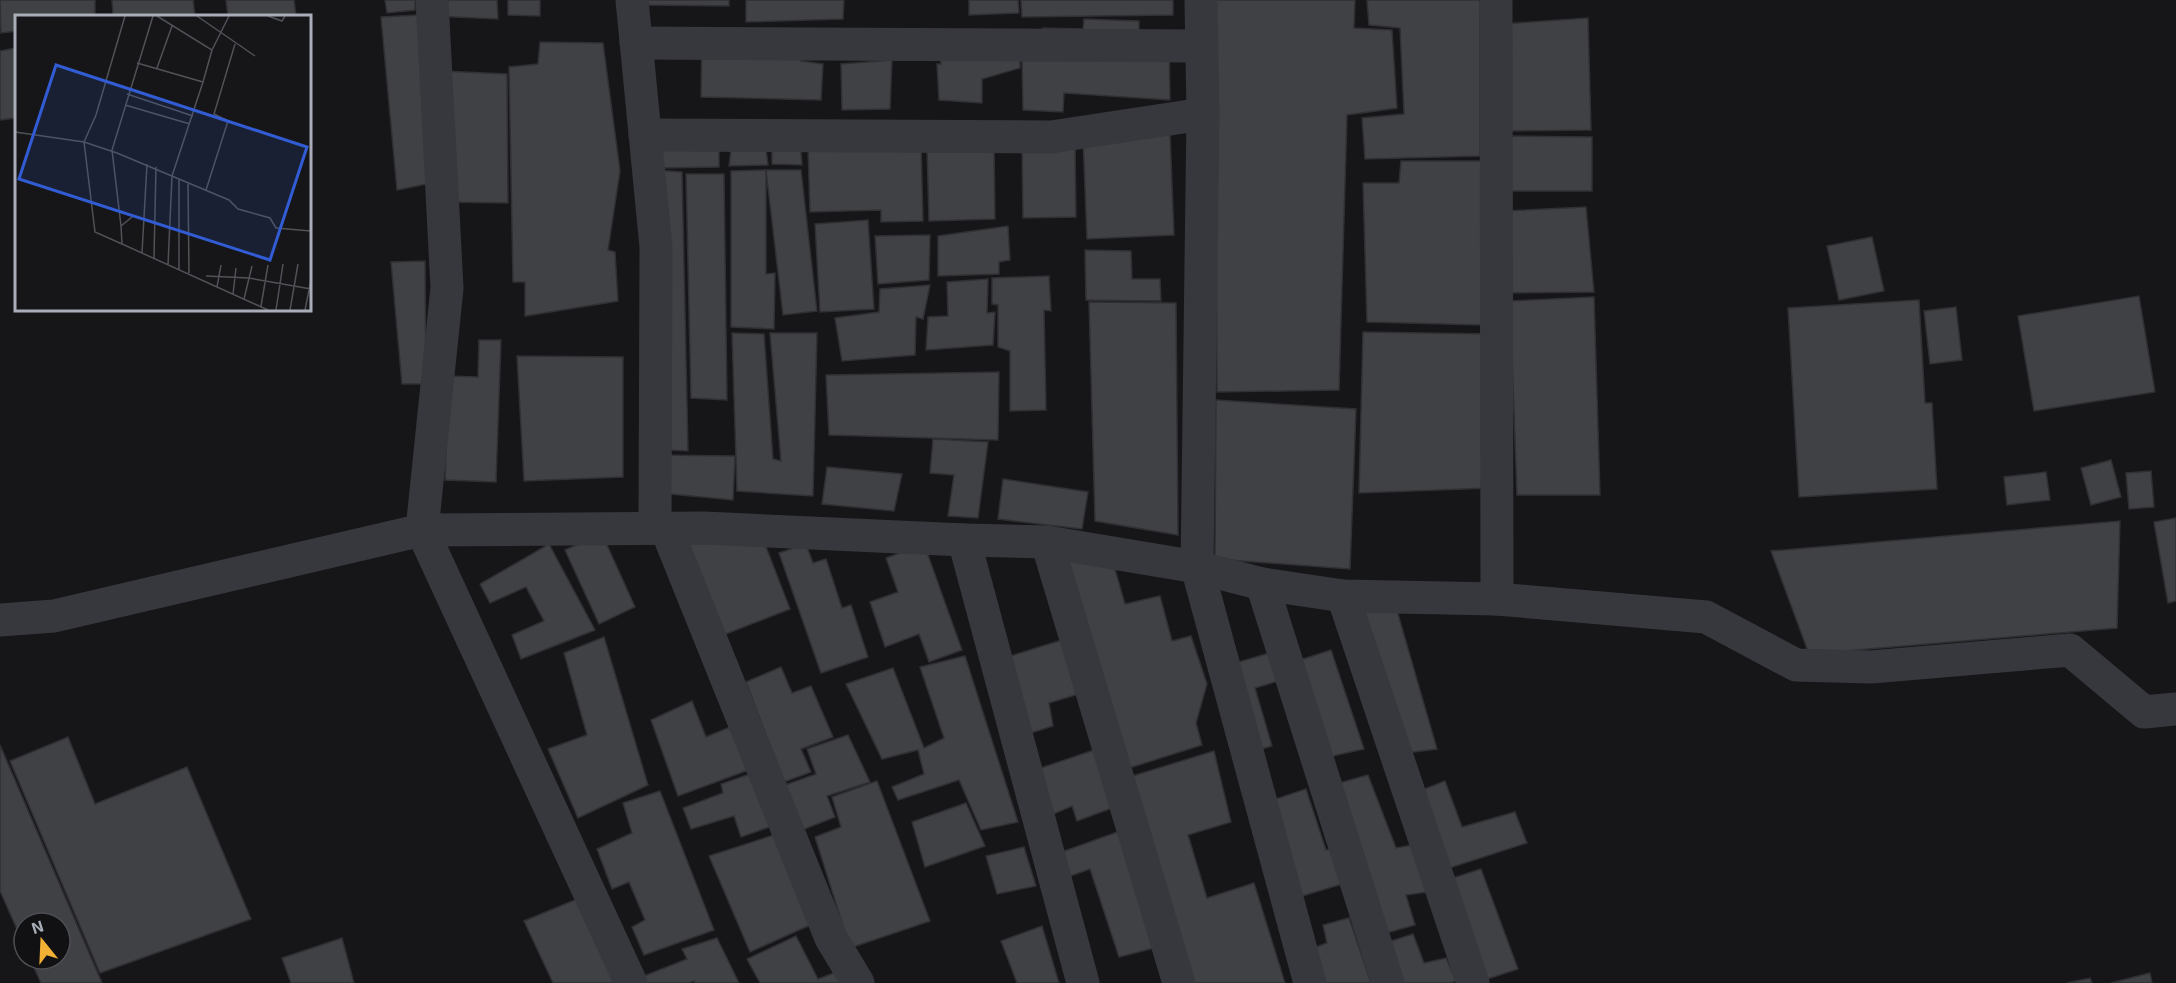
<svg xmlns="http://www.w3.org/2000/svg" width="2176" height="983" font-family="'Exo 2',sans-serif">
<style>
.building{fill:#404145;stroke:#303034;stroke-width:1.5}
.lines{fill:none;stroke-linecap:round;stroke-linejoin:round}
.minor{stroke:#37383d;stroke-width:33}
.inset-road{fill:none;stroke:#505258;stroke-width:1.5}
.view{fill:#325cd3;fill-opacity:0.15;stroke:#325cd3;stroke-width:3}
.inset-edge{fill:none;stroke:#a8adb8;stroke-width:3}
</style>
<rect width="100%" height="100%" fill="#161618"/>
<g class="building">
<polygon points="0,0 95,0 95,16 16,16 16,31 1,33"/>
<polygon points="112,0 193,0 195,16 113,16"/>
<polygon points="226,0 294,0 296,16 228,16"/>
<polygon points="385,0 415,0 415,10 387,13"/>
<polygon points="433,0 497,0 498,19 433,16"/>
<polygon points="508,0 540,0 540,16 508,15"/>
<polygon points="644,0 729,0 729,6 644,5"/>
<polygon points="746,0 844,0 843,19 746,22"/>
<polygon points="969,0 1018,0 1019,13 969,15"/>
<polygon points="1021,0 1173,0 1173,15 1022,17"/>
<polygon points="1215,0 1355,0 1354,28 1392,30 1397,108 1347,115 1339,390 1217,392"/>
<polygon points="1367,0 1480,0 1480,156 1365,159 1362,118 1404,114 1400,28 1369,25"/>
<polygon points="419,15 427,184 397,190 381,17"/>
<polygon points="1588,18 1591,130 1510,131 1503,24"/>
<polygon points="1084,19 1139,21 1139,40 1169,41 1170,100 1064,93 1063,112 1023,110 1022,58 1044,57 1043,28 1083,29"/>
<polygon points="702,32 800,35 801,61 823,64 821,100 701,97"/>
<polygon points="938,38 1019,39 1020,68 982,79 982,103 939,100 937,64 941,64"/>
<polygon points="540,42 603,43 620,171 608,250 615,252 618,301 525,316 525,282 513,282 509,67 538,64"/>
<polygon points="16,48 16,118 0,120 0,51"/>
<polygon points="892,60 890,109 842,110 841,64"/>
<polygon points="442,71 507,74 508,203 447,202"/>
<polygon points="1170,134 1174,235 1087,239 1083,138"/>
<polygon points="1509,136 1592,137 1592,191 1508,191"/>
<polygon points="800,139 802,165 772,164 772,143"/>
<polygon points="719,141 719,167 660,168 660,142"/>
<polygon points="732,142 765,142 768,165 729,166"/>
<polygon points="921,142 923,221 881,222 881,210 810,212 808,148"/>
<polygon points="1075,145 1076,217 1023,218 1022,146"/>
<polygon points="994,147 995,219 929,221 927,148"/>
<polygon points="1401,161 1482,161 1482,325 1367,322 1363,183 1399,183"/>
<polygon points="639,169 682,172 688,451 649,449"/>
<polygon points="766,170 766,274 775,273 774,329 731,327 731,171"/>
<polygon points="766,170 801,170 817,311 783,315"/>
<polygon points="686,174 724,174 727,400 691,398"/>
<polygon points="1586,207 1594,292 1509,293 1506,211"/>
<polygon points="868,220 874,309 820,312 815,224"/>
<polygon points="1008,226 1010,260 999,262 999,274 938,276 938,236"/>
<polygon points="930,235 929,280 878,284 875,236"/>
<polygon points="1872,237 1884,291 1839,300 1827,246"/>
<polygon points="1085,250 1131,251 1132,279 1160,279 1161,301 1086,300"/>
<polygon points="425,261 426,384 402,384 391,262"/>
<polygon points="1049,276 1051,311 1044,310 1046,410 1010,411 1010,351 998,347 998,305 992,304 992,278"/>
<polygon points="988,279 987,313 995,312 993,345 926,350 928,317 948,316 947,282"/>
<polygon points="930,285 923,319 916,317 915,355 842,361 835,318 879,312 880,289"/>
<polygon points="2139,296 2155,392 2034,411 2018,316"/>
<polygon points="1594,297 1600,495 1517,495 1510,301"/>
<polygon points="1919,300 1925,403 1932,403 1937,489 1799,497 1788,308"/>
<polygon points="1089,302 1176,303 1178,535 1095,521"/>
<polygon points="1956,307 1962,360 1930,364 1924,311"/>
<polygon points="1363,332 1488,334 1490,488 1359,493"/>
<polygon points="732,333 764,334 773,459 781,461 770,333 817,333 813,496 737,491"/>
<polygon points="479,340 501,340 496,482 445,480 449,376 478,377"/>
<polygon points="517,356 623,357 623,477 524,481"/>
<polygon points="999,372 998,440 829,435 826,375"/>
<polygon points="1216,400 1356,409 1350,569 1215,559"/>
<polygon points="933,439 988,442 978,518 948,516 954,475 930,473"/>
<polygon points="658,455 735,456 733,500 660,493"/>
<polygon points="2111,460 2121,497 2091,505 2081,468"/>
<polygon points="827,467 902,474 894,511 822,504"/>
<polygon points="2151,471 2154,507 2129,509 2126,473"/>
<polygon points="2046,472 2050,500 2007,505 2004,477"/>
<polygon points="1003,479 1088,492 1082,529 998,519"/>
<polygon points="2176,518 2176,601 2168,603 2154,522"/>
<polygon points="2120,521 2117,628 1809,654 1771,551"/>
<polygon points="675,530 763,539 790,609 718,637"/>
<polygon points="602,534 635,607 599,624 565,550"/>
<polygon points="549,544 595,630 521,659 512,635 544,621 526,587 490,603 480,584"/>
<polygon points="806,544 813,563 826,559 842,608 851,605 868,657 821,673 779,553"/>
<polygon points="924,544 962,650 929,662 919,634 885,647 870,602 898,592 886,558"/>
<polygon points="1059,551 1112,559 1125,604 1160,596 1172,641 1191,636 1207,684 1196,723 1202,745 1126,769"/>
<polygon points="1359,606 1396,607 1437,749 1406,753"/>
<polygon points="604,637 648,785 578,818 548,749 587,735 564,653"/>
<polygon points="1062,640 1082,693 1049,703 1053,726 1024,735 1001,659"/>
<polygon points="1331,650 1364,749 1319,759 1291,663"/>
<polygon points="1276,651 1285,679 1255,688 1272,746 1251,752 1225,666"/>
<polygon points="965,656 1018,822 981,830 959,780 898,800 892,787 924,774 918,750 882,759 846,684 893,668 924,748 944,738 920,667"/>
<polygon points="781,667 792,693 811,686 833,737 801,749 811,772 784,782 746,682"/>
<polygon points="692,701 706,737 735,725 754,768 678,796 651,720"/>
<polygon points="848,735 870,782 827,796 835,817 797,832 785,785 816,774 807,749"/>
<polygon points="68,737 95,804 187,767 251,919 100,973 10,761"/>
<polygon points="0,745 102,983 41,983 30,959 60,959 60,923 24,923 24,945 0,891"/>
<polygon points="1094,750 1112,808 1077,821 1072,806 1044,818 1032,771"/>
<polygon points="1214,751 1231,822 1188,835 1207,898 1254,883 1285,983 1191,983 1126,778"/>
<polygon points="756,772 775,825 741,837 734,816 691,829 683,808 723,793 721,784"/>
<polygon points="1368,775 1396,848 1418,844 1435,891 1406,895 1415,925 1379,935 1332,785"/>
<polygon points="877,781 930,921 850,948 815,837 841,827 832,797"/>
<polygon points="1445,781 1462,827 1515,812 1527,843 1443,870 1417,792"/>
<polygon points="1306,789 1326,850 1337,848 1349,882 1292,899 1264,803"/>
<polygon points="660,791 714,930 644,955 632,927 645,920 629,882 612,889 597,849 632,833 623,803"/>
<polygon points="966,803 985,846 925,867 912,822"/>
<polygon points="1123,830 1162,946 1119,957 1090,869 1062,879 1056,854"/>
<polygon points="780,833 817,922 750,952 709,856"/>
<polygon points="1024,847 1036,886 997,894 986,856"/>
<polygon points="1481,869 1518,969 1481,981 1450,879"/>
<polygon points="582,897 619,983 553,983 524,921"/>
<polygon points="1349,918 1371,983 1314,983 1305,951 1327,943 1323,925"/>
<polygon points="1042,926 1059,983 1017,983 1001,941"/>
<polygon points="1413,934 1424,963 1446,958 1456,981 1450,983 1397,983 1385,943"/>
<polygon points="796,936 818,979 842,970 849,983 760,983 747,959"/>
<polygon points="342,938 354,983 291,983 282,958"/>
<polygon points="717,938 739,983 695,983 694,981 689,983 646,983 644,976 687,959 682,949"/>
<polygon points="2150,973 2152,983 2111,983"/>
<polygon points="2090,978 2092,983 2067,983"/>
</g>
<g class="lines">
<g class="minor">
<polyline points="432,0 447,288 422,530 631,983"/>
<polyline points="632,0 656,247 655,520 666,528 831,938 858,983"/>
<polyline points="1201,0 1203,114 1197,567 1310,983"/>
<polyline points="1496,0 1497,599"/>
<polyline points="636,43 1202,46"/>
<polyline points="645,135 1051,137 1203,114"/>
<polyline points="964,540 1083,983"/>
<polyline points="1047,542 1179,983"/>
<polyline points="1262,584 1388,983"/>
<polyline points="1343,596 1473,983"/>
<polyline points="0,620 54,616 422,530 704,528 964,540 1047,542 1197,567 1262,584 1343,596 1497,599 1706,617 1796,665 1871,667 2070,650 2144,712 2176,709"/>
</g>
</g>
<g transform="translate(15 15)">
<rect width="296" height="296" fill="#161618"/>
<path class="inset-road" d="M182,1L240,41M253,1L267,6L270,1M197,35L214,1M122,48L188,67L197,35L142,1M142,53L157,11M112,79L178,101M110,90L175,109M0,117L69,127L102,138L214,185L223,194L255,203L261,213L296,216M173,169L174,258M191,175L213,106L199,99L220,29M117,202L106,211L107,229L253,295M106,211L97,135L138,1M107,229L80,217L69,127L81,100L110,1M127,238L132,149M139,243L141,152M153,250L157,161L188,67M164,254V165M191,261L234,263L296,274M202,272L206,250M218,279L221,253M229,284L237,251M246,291L253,250M261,295L268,249M275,295L283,249M290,295L296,265"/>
<path class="view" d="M41,50L292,132L255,245L4,164Z"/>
<rect width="296" height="296" class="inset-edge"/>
</g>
<g transform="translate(42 941) rotate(342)"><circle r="28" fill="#111113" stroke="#4d4f55" stroke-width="1.5"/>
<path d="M0-4.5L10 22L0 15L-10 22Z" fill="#f2b134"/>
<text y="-9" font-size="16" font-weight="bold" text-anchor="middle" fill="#a8adb8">N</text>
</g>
</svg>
